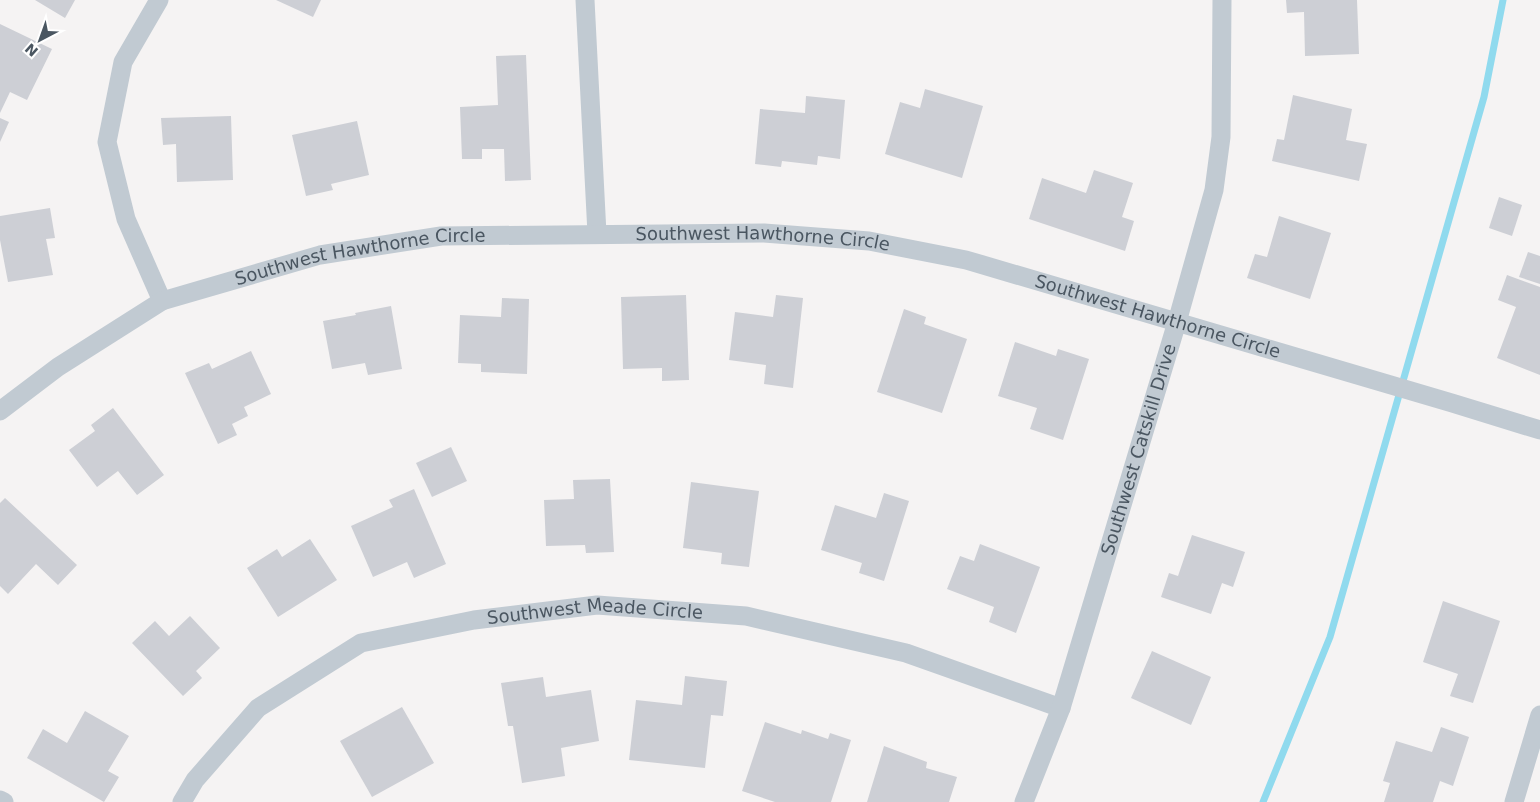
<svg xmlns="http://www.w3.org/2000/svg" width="1540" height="802" font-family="'DejaVu Sans',sans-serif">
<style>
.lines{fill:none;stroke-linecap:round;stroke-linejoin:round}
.stream{stroke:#90daee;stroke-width:7}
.building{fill:#cdcfd5}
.minor{stroke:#c1cad2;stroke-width:19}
.labels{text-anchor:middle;stroke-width:4.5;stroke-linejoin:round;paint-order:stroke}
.street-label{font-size:18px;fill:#4a5661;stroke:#fff}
</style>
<rect width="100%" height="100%" fill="#f5f3f3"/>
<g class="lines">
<polyline class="stream" points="1263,802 1330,637 1484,97 1503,0"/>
</g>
<g class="building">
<polygon points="35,0 75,0 65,18"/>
<polygon points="276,0 321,0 313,17"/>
<polygon points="1286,0 1357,0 1359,54 1305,56 1304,12 1287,13"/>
<polygon points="0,24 52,49 27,100 10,92 0,113"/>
<polygon points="526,55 531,180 505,181 504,149 482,149 482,159 462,159 460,107 498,105 496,56"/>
<polygon points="925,89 983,106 962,178 885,154 900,102 920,108"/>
<polygon points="1293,95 1352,109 1346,140 1367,144 1359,181 1272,161 1277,139 1284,140"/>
<polygon points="806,96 845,100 840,159 818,156 817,165 782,161 781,167 755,164 760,109 805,113"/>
<polygon points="231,116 233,180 177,182 176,144 163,145 161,118"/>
<polygon points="0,118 9,122 0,142"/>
<polygon points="357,121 369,175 331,184 333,190 306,196 292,135"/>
<polygon points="1094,170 1133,183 1122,217 1134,221 1125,251 1029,219 1042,178 1086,193"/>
<polygon points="1499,197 1522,205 1512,236 1489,228"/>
<polygon points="50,208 55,238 46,239 53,275 8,282 0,240 0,216"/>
<polygon points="1279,216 1331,233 1310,299 1247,278 1255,254 1267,257"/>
<polygon points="1528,252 1540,256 1540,284 1519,277"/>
<polygon points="1507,275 1540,287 1540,375 1497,358 1516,307 1498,300"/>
<polygon points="686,295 689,380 662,381 662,368 623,369 621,297"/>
<polygon points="776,295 803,298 793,388 764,384 766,365 729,360 735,312 773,317"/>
<polygon points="502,298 529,299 527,374 481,372 481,364 458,363 460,315 501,317"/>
<polygon points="391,306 402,369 368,375 365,363 332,369 323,321 356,315 355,313"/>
<polygon points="904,309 926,317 924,324 967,339 942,413 877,392"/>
<polygon points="1015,342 1056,356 1058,349 1089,359 1063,440 1030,429 1037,408 998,396"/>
<polygon points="251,351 271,394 244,407 248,416 232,424 237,435 218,444 185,373 209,363 212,369"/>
<polygon points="113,408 164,475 137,495 118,471 97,487 69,450 95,431 91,425"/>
<polygon points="451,447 467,481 432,497 416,463"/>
<polygon points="610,479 614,552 586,553 585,545 546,546 544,500 574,499 573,480"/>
<polygon points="691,482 759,491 749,567 721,564 722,553 683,548"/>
<polygon points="414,489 446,564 414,578 407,562 373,577 351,526 393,507 389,500"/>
<polygon points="884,493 909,501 884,581 859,573 862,563 821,550 835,505 876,518"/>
<polygon points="5,498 77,565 58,585 36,564 8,594 0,586 0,503"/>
<polygon points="1192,535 1245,552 1233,587 1222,583 1211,614 1161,597 1169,573 1178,576"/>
<polygon points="310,539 337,580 278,617 247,568 277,549 282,557"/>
<polygon points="980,544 1040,567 1016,633 989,622 994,607 947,589 960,556 974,561"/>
<polygon points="1443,601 1500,621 1473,703 1450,696 1458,674 1423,662"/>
<polygon points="190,616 220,648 196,671 202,678 183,696 132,643 155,621 169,636"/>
<polygon points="1152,651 1211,677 1191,725 1131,698"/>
<polygon points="685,676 727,681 723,716 711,715 705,768 629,760 636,700 682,705"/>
<polygon points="543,677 546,697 591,690 599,741 561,748 565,776 522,783 513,726 508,726 501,683"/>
<polygon points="402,707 434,763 372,797 340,741"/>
<polygon points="85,711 129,736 108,771 119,777 104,802 27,758 43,729 67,743"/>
<polygon points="765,722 801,734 802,730 828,739 830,733 851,740 831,802 775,802 742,791"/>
<polygon points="1441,727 1469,737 1453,786 1440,781 1433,802 1384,802 1390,783 1383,781 1396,741 1432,752"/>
<polygon points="884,746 927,762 926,768 957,777 949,802 867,802"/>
</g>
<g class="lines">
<g class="minor">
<polyline points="159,0 123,62 107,142 126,219 162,301"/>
<polyline points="585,0 597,234"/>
<path id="s1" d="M0,411L58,367L162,301L320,255L441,236L764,233L869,241L966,260L1452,403L1540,430"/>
<polyline points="0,800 4,802"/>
<path id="s2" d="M182,802L195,780L258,708L361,643L474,620L597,605L746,616L906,653L1061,708"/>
<path id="s3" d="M1024,802L1061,708L1177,322L1214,190L1221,137L1222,0"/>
<polyline points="1514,802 1540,715"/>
</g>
</g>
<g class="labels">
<g class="street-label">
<text dy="6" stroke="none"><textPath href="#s1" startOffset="805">Southwest Hawthorne Circle</textPath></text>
<text dy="6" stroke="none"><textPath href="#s1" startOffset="400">Southwest Hawthorne Circle</textPath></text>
<text dy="6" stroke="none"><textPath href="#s1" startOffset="1210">Southwest Hawthorne Circle</textPath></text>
<text dy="6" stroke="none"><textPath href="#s3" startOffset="371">Southwest Catskill Drive</textPath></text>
<text dy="6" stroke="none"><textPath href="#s2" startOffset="480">Southwest Meade Circle</textPath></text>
</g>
</g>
<g transform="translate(40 40) rotate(221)" stroke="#ffffff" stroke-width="4" paint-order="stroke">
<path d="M0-4L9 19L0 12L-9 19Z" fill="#4a5661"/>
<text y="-8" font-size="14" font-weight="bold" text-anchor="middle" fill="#4a5661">N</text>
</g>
</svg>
